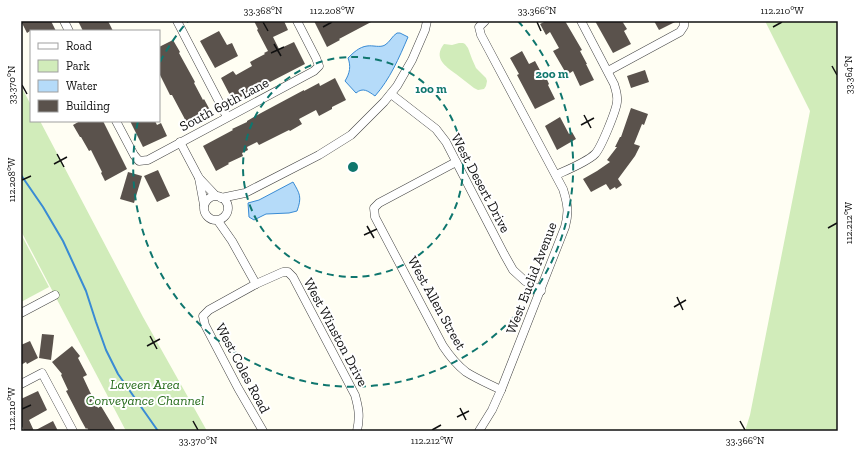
<svg xmlns="http://www.w3.org/2000/svg" width="859" height="452" font-family="'Zilla Slab',serif">
<style>
.green{fill:#d1ecba}
.water{fill:#b5dbf9;stroke:#398bd4}
.lines{fill:none;stroke-linecap:round;stroke-linejoin:round}
.stream{stroke:#398bd4;stroke-width:2}
.building{fill:#5a524c}
.street-casing{stroke:#434343;stroke-width:9}
.street{stroke:#fff;stroke-width:8}
.ticks{fill:none;stroke:#101010;stroke-width:1.5}
.ring{fill:none;stroke:#0f766e;stroke-width:2;stroke-dasharray:7 5}
.labels{text-anchor:middle;stroke-width:4;stroke-linejoin:round;paint-order:stroke}
.street-label{font-size:14px;fill:#101010;stroke:#fff}
.park-label{font-size:14px;font-style:italic;fill:#276c1c;stroke:#fff}
.centre{fill:#0f766e;stroke:#fff;stroke-width:2}
.ring-label{font-size:12px;text-anchor:middle;font-weight:bold;fill:#0f766e;stroke:#fff;stroke-width:4;stroke-linejoin:round;paint-order:stroke}
.neatline{fill:none;stroke:#101010;stroke-width:1.5}
.ticks-label{font-size:10px;text-anchor:middle;fill:#101010}
</style>
<rect width="100%" height="100%" fill="#fffef3"/>
<g class="green">
<polygon points="765,21 838,21 838,431 745,431 750,415 810,111"/>
<path d="M459,43H463L465,44L468,48L472,59L476,68L486,78L487,81L486,86L484,89L478,90L474,88C468,83 462,79 456,74C445,66 433,58 444,44L452,45Z"/>
<polygon points="21,86 31,105 31,121 40,121 143,317 207,431 126,431 21,231"/>
<polygon points="21,234 49,287 21,302"/>
</g>
<g class="water">
<path d="M397,33H400L408,37C399,58 390,79 375,96C368,91 363,87 356,93L345,81C350,73 351,66 348,58C353,53 359,47 367,46C373,45 380,48 385,45C390,42 392,36 397,33Z"/>
<path d="M293,182C300,194 302,197 297,211L289,213L266,214L254,220L249,217L248,203L259,200Z"/>
</g>
<g class="lines">
<polyline class="stream" points="21,175 43,207 63,241 86,291 96,322 106,350 118,374 158,431"/>
</g>
<g class="building">
<polygon points="21,21 51,21 56,31 30,31 27,33"/>
<polygon points="78,21 108,21 113,31 83,31"/>
<polygon points="254,21 284,21 288,30 273,37 279,49 294,42 305,64 233,101 221,78 233,71 236,75 252,66 250,62 265,54 264,53 268,51 257,30 258,29"/>
<polygon points="314,21 373,21 339,39 340,40 327,47"/>
<polygon points="546,21 565,21 582,50 580,51 587,64 586,64 594,80 580,86 573,71 567,75 553,51 559,48 550,32 546,35 540,24"/>
<polygon points="595,21 622,21 627,29 624,31 631,44 613,53"/>
<polygon points="654,21 677,21 659,30"/>
<polygon points="219,31 227,45 232,43 238,56 215,68 200,41"/>
<polygon points="173,40 180,52 179,53 195,82 194,83 203,100 204,99 211,112 188,125 172,95 170,95 159,73 159,47"/>
<polygon points="522,51 529,64 535,61 542,74 544,73 549,84 548,85 555,99 535,109 517,75 519,74 510,58"/>
<polygon points="645,70 649,82 631,88 627,76"/>
<polygon points="335,78 346,100 332,107 332,109 319,116 316,110 299,119 302,124 290,131 289,130 259,145 257,142 247,147 248,150 242,153 243,156 228,163 229,164 216,171 203,146 233,130 232,129 247,122 247,121 261,113 304,90 304,91 319,83 320,86"/>
<polygon points="631,108 648,114 644,125 642,124 634,144 640,146 635,156 618,179 622,185 616,189 615,187 610,190 606,184 591,192 583,179 597,171 610,162 607,160 617,147 615,147 620,137 621,137"/>
<polygon points="560,117 569,134 572,132 576,139 557,150 545,126"/>
<polygon points="80,121 103,121 127,169 105,181 101,173 102,172 91,150 89,151 81,137 80,137 73,125"/>
<polygon points="130,121 155,121 157,125 161,123 167,136 143,147"/>
<polygon points="158,170 170,196 157,202 144,176"/>
<polygon points="128,172 142,176 134,203 120,199"/>
<polygon points="42,334 54,335 51,360 39,358"/>
<polygon points="30,341 38,358 27,364 26,362 21,365 21,345"/>
<polygon points="72,346 80,356 78,358 87,375 83,377 90,392 98,408 101,406 116,431 89,431 87,428 86,429 81,420 66,391 68,390 61,375 62,374 52,362"/>
<polygon points="38,391 47,410 29,420 34,431 53,421 58,431 24,431 21,424 21,399"/>
</g>
<g class="lines">
<defs>
<g id="street">
<polyline points="64,21 69,31"/>
<polyline points="177,21 227,117"/>
<polyline points="608,71 680,32 684,26 684,21"/>
<polyline points="391,94 436,129 446,142 504,254 513,270 525,281 541,291"/>
<polyline points="116,121 134,155 139,161 148,160 314,71 319,66 316,58 297,21"/>
<polyline points="180,142 199,178 216,196"/>
<path d="M456,162L379,203L374,208L375,217L443,346C449,355 457,365 466,372C477,379 489,384 501,390"/>
<path d="M556,175C567,170 587,162 595,154C601,148 616,111 617,102C618,96 616,90 614,84L581,21"/>
<polyline points="199,178 204,205"/>
<circle cx="216" cy="208" r="12"/>
<polyline points="221,198 245,193 319,155 351,135 384,102 397,86 412,60 425,30 427,21"/>
<polyline points="218,221 232,241 256,284"/>
<polyline points="21,313 55,295"/>
<polyline points="21,384 42,373 73,431"/>
<path d="M263,431L238,388L205,325L203,316L209,310L256,284L283,272H288L293,277L355,395C359,409 360,417 357,431"/>
<path d="M479,431L492,410L501,390L565,227C569,212 568,205 563,189L481,35L479,27L485,21"/>
</g>
</defs>
<use href="#street" class="street-casing"/>
<use href="#street" class="street"/>
</g>
<path class="ticks" d="M263,22L268,31M537,22L541,31M323,27L332,22M773,27L782,22M274,44L281,56M271,53L284,47M832,66L837,75M22,85L27,94M584,115L591,128M581,125L594,118M57,154L64,167M54,164L67,157M22,180L31,176M367,226L374,238M828,228L837,223M364,235L377,229M677,297L683,310M674,307L686,300M150,336L157,349M147,346L160,339M460,408L466,420M22,409L31,405M457,417L469,411M193,421L198,430M740,421L745,430M432,430L441,425"/>
<g class="ring">
<circle cx="353" cy="167" r="110"/>
<path d="M160 62A220 220 0 0 1 188 21M518 21A220 220 0 1 1 138 121"/>
</g>
<g class="labels">
<g class="street-label">
<text transform="translate(224 104) rotate(-28)" y="5">South 69th Lane</text>
<text transform="translate(481 183) rotate(62)" y="5">West Desert Drive</text>
<text transform="translate(531 278) rotate(-69)" y="5">West Euclid Avenue</text>
<text transform="translate(437 303) rotate(61)" y="5">West Allen Street</text>
<text transform="translate(336 332) rotate(62)" y="5">West Winston Drive</text>
<text transform="translate(243 368) rotate(62)" y="5">West Coles Road</text>
</g>
<g class="park-label">
<text x="145" y="389">Laveen Area<tspan x="145" dy="16">Conveyance Channel</tspan></text>
</g>
</g>
<circle cx="353" cy="167" r="6" class="centre"/>
<g class="ring-label">
<text x="552" y="78">200 m</text>
<text x="431" y="93">100 m</text>
</g>
<rect width="859" height="452" fill="none" stroke="#ffffff" stroke-width="44"/>
<rect x="30" y="30" width="130" height="92" fill="#ffffff" stroke="#9f9f9f"/>
<rect x="38" y="43" width="20" height="6" fill="#ffffff" stroke="#9f9f9f"/>
<text x="66" y="50" font-size="12" fill="#101010">Road</text>
<rect x="38" y="60" width="20" height="12" fill="#d1ecba" stroke="#9f9f9f"/>
<text x="66" y="70" font-size="12" fill="#101010">Park</text>
<rect x="38" y="80" width="20" height="12" fill="#b5dbf9" stroke="#9f9f9f"/>
<text x="66" y="90" font-size="12" fill="#101010">Water</text>
<rect x="38" y="100" width="20" height="12" fill="#5a524c" stroke="#9f9f9f"/>
<text x="66" y="110" font-size="12" fill="#101010">Building</text>
<rect x="22" y="22" width="815" height="408" class="neatline"/>
<g class="ticks-label">
<text x="263" y="14">33.368°N</text>
<text x="332" y="14">112.208°W</text>
<text x="537" y="14">33.366°N</text>
<text x="782" y="14">112.210°W</text>
<text transform="translate(848 75) rotate(-90)" y="4">33.364°N</text>
<text transform="translate(11 85) rotate(-90)" y="4">33.370°N</text>
<text transform="translate(11 180) rotate(-90)" y="4">112.208°W</text>
<text transform="translate(848 223) rotate(-90)" y="4">112.212°W</text>
<text transform="translate(11 409) rotate(-90)" y="4">112.210°W</text>
<text x="198" y="444">33.370°N</text>
<text x="432" y="444">112.212°W</text>
<text x="745" y="444">33.366°N</text>
</g>
</svg>
